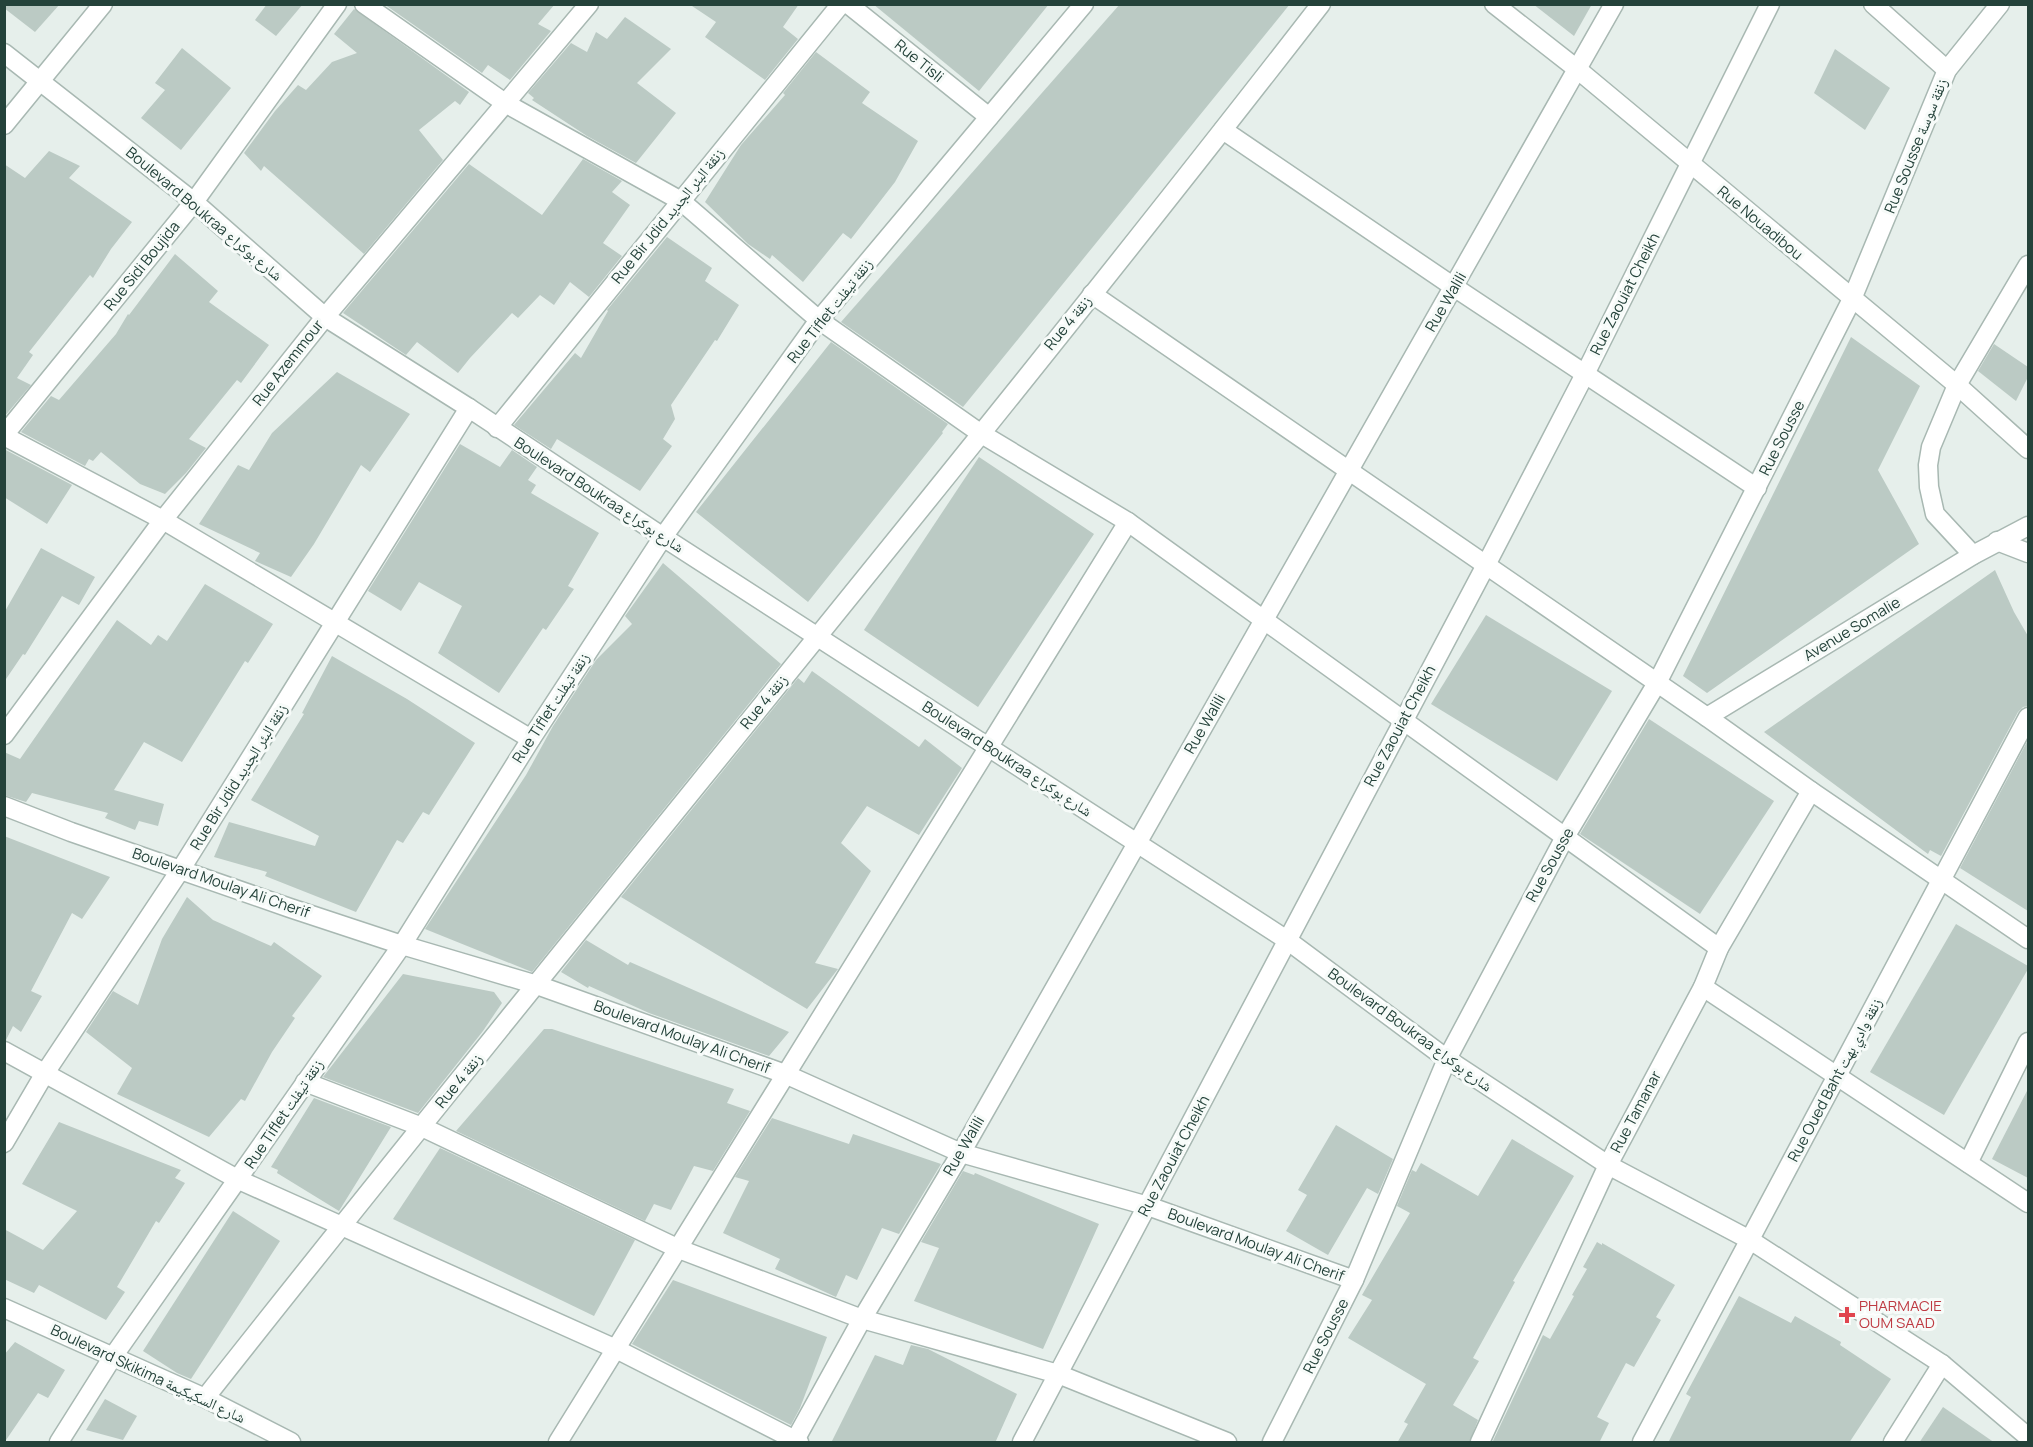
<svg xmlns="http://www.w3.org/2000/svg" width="2033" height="1447" font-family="Manrope,'Noto Naskh Arabic',sans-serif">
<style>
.building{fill:#bbcac4}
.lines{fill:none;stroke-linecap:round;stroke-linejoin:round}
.minor-casing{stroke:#a8b8b2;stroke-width:21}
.minor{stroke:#fff;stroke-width:18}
.health-dot{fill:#e0444e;stroke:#f7fbf9;stroke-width:2}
.labels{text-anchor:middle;stroke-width:6;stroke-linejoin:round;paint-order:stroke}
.street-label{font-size:15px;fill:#24423a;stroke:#f7fbf9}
.health-label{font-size:15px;fill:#be3a42;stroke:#f7fbf9;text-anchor:start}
</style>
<rect width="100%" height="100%" fill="#e6efeb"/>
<g class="building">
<polygon points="4,4 60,4 35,32 4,8"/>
<polygon points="267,4 303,4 276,36 255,20"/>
<polygon points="384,4 555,4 538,24 551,31 510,80 488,65 482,73"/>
<polygon points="689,4 799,4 783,27 798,39 765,80 705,37 716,22"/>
<polygon points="873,4 1049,4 979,91"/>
<polygon points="1120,4 1290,4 963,407 841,322"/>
<polygon points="1533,4 1592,4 1574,36"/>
<polygon points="354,9 469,92 460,105 455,101 419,130 443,160 364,254 264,166 261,171 244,153 275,111 298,85 306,90 332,62 357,53 334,34"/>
<polygon points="625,17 671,49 637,83 676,113 636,163 587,136 532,100 534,98 528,93 571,43 587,52 596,32 607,39"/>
<polygon points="182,48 231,88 181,150 141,118 165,90 155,83"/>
<polygon points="1835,49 1890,88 1865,130 1814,93"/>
<polygon points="816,52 870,92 862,103 918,141 895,182 851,239 843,233 803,282 772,255 770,259 748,244 705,202 741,145 785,95 783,93"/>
<polygon points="49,151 80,166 69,178 132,222 111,249 93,278 90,275 29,352 33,355 17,378 31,385 4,417 4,164 25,178"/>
<polygon points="583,159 622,181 612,192 630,205 603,243 622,256 589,297 570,282 554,305 540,295 518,318 512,313 470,358 458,373 417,342 406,355 343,313 469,164 542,215"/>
<polygon points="667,237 712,268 705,281 739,305 717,341 715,340 671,405 675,419 663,439 672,446 640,491 557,439 551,449 514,425 575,353 581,358 608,311 607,310"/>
<polygon points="175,254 218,291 209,302 269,345 241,383 237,380 189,439 206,448 186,473 165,494 140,484 101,452 93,461 89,459 85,466 21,432 51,396 59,400 116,334 128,314 129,315"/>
<polygon points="1851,337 1920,386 1878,470 1919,544 1707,693 1683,676"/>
<polygon points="831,342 948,424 942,432 943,433 808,602 696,512"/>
<polygon points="1994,344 2028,367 2028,377 2016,401 1978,371"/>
<polygon points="337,372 410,414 370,472 361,465 314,544 291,577 255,561 260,553 199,524 238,465 249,470 272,433"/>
<polygon points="460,444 500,467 512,450 537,467 528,480 536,485 531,493 599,533 568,586 574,589 546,630 543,628 499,693 438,653 462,606 419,582 401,611 368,591"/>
<polygon points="4,449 72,485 47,524 4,497"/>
<polygon points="979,457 1094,534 978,707 864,630"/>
<polygon points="41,548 95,577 79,605 62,596 25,655 23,654 4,682 4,613"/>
<polygon points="663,563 781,664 532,972 425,929 526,775 553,726 596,660 632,624 625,616"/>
<polygon points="1995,570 2014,612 2028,636 2028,706 2023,707 2018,712 1941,856 1930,850 1928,854 1764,732"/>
<polygon points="205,584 273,624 248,663 245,661 182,762 144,742 114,790 164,804 158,826 139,821 135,830 105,818 108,813 32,793 26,802 4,795 4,752 20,759 117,620 151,645 158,635 167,641"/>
<polygon points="1486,615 1612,691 1557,781 1431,704"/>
<polygon points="332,656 407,699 475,743 429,815 423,812 403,843 397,840 356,912 265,876 267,872 214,857 229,822 315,846 319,836 251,800 304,714 302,713"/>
<polygon points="812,671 919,747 925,739 962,768 919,835 867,806 841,843 871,871 815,963 838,969 807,1009 621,897 798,678 804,683"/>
<polygon points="1649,719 1774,801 1700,914 1580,834"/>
<polygon points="2028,740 2028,911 1960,868"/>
<polygon points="4,836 110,877 82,919 72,913 31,991 42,996 21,1032 13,1026 6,1040"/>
<polygon points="187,897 213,920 271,946 274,942 322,976 292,1016 295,1018 272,1052 245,1101 241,1099 209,1137 117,1094 132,1068 86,1032 113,991 138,1005 162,939"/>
<polygon points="1956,924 2028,966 2028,969 1944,1115 1870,1072"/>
<polygon points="586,940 628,965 630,962 789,1032 769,1056 649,1013 589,986 588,988 561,972"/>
<polygon points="403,974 494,992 502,1003 483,1031 418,1113 323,1077"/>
<polygon points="544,1029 552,1029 734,1089 727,1103 750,1111 713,1171 694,1166 671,1210 654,1204 645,1221 456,1131"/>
<polygon points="2028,1089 2028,1178 1992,1159"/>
<polygon points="314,1098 391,1127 339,1211 277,1173 278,1170 271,1167"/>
<polygon points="772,1118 849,1144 853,1134 941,1164 899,1234 882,1228 857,1280 846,1275 836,1297 775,1269 780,1259 723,1233 749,1181 735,1177"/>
<polygon points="59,1122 181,1170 175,1178 185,1183 159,1223 156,1221 117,1287 125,1292 106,1320 39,1285 34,1293 4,1279 4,1229 43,1250 77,1211 22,1184"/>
<polygon points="1336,1125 1393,1159 1378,1194 1367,1188 1328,1255 1286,1231 1307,1195 1298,1190"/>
<polygon points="1512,1139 1574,1176 1513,1281 1515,1282 1473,1358 1479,1361 1453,1405 1478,1420 1469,1443 1397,1443 1408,1424 1404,1422 1426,1384 1348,1338 1372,1300 1362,1295 1410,1213 1397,1206 1412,1170 1416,1172 1421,1163 1478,1196"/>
<polygon points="440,1148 635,1240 594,1316 393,1219"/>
<polygon points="963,1171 974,1175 975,1173 1099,1224 1043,1349 914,1301 939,1248 921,1242"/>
<polygon points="233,1211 280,1241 191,1379 177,1373 143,1351"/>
<polygon points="1597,1242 1602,1245 1602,1243 1675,1285 1656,1317 1661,1320 1634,1367 1626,1363 1597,1417 1609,1423 1599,1443 1492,1443 1543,1335 1550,1339 1574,1296 1572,1295 1587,1269 1583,1267"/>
<polygon points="673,1280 827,1337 800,1408 791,1425 632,1344"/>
<polygon points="1739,1296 1791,1323 1795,1316 1841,1342 1840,1345 1891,1379 1849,1443 1668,1443 1691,1397 1686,1394"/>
<polygon points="15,1342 65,1370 48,1398 38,1393 4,1443 4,1355"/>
<polygon points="911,1345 928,1349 1017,1394 995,1443 831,1443 875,1355 903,1365"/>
<polygon points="105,1399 137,1416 123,1440 86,1430"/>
<polygon points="1943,1407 1995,1443 1919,1443"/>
</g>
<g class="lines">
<defs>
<g id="minor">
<polyline points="364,4 505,103 681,201 819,320 980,433 1128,522 1719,948"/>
<polyline points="848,4 989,117"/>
<polyline points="1494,4 1577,69 1957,385 2028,449"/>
<polyline points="1873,4 1947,70"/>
<polyline points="4,53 194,202 325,317 469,408 663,537 1287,940 1447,1059 1608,1165 1750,1240 1942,1364 2028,1437"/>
<polyline points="4,125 103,4"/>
<polyline points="1223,130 1454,287 1757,488"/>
<polyline points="1092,294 1707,717 1811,791 2028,939"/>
<polyline points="497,428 841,4"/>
<polyline points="4,435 194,202 337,4"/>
<polyline points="4,436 163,520 531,739"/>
<polyline points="1997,541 2028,553"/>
<polyline points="1973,555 1935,514 1929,487 1928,465 1931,447 1957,385 2028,265"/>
<polyline points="1707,717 1973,555 2028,526"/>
<polyline points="4,735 163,520 325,317 589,4"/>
<polyline points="4,806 71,832 290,908 402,945 537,985 785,1074 961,1153 1148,1206 1354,1280"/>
<polyline points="1703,987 2028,1203"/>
<polyline points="4,1051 239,1180 616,1349 799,1442"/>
<polyline points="305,1082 422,1127 679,1249 862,1319 1058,1374 1227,1442"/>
<polyline points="4,1143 45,1073 181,869 469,408"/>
<polyline points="1968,1163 2028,1042"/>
<polyline points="4,1308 205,1398 291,1442"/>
<path d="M205,1398C573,931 956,475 1321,4"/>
<polyline points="59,1442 112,1358 402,945 531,739 663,537 819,320 1084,4"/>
<polyline points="558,1442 1128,522"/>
<polyline points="794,1442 862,1319 961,1153 1614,4"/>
<polyline points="1022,1442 1486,565 1585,374 1770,4"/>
<polyline points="1272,1442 1354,1280 1447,1059 1565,837 1657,683 1852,299 1947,70 2000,4"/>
<polyline points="1480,1442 1608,1165 1703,987 1719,948 1811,791"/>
<polyline points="1642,1442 2028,717"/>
<polyline points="1893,1442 1942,1364"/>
</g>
</defs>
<use href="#minor" class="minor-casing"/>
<use href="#minor" class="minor"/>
</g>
<path class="health-dot" d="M1844 1306h6v6h6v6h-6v6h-6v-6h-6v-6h6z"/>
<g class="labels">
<g class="street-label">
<text transform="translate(919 61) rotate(39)" y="5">Rue Tisli</text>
<text transform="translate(1916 146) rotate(-68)" y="5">Rue Sousse زنقة سوسة</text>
<text transform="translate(204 214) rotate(40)" y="5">Boulevard Boukraa شارع بوكراع</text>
<text transform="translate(668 216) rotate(-51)" y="5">Rue Bir Jdid زنقة البئر الجديد</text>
<text transform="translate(1760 223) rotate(40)" y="5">Rue Nouadibou</text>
<text transform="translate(142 266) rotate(-51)" y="5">Rue Sidi Boujida</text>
<text transform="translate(1625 294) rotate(-63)" y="5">Rue Zaouiat Cheikh</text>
<text transform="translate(1446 302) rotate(-60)" y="5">Rue Walili</text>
<text transform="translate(830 311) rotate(-52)" y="5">Rue Tiflet زنقة تيفلت</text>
<text transform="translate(1068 323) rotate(-51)" y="5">Rue 4 زنقة</text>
<text transform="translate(288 363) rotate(-52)" y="5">Rue Azemmour</text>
<text transform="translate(1782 438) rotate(-63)" y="5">Rue Sousse</text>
<text transform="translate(599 495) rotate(33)" y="5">Boulevard Boukraa شارع بوكراع</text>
<text transform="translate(1852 629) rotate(-31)" y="5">Avenue Somalie</text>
<text transform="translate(764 702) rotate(-51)" y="5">Rue 4 زنقة</text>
<text transform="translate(551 708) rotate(-57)" y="5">Rue Tiflet زنقة تيفلت</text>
<text transform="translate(1205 724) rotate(-60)" y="5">Rue Walili</text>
<text transform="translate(1400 726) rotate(-62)" y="5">Rue Zaouiat Cheikh</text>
<text transform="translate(1007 759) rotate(33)" y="5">Boulevard Boukraa شارع بوكراع</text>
<text transform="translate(239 777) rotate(-58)" y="5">Rue Bir Jdid زنقة البئر الجديد</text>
<text transform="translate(1550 865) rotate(-61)" y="5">Rue Sousse</text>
<text transform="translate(221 883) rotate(19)" y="5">Boulevard Moulay Ali Cherif</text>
<text transform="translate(1410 1030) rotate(36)" y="5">Boulevard Boukraa شارع بوكراع</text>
<text transform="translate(682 1037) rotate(20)" y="5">Boulevard Moulay Ali Cherif</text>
<text transform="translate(1835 1080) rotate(-62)" y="5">Rue Oued Baht زنقة وادي بهت</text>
<text transform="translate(459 1081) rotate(-51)" y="5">Rue 4 زنقة</text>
<text transform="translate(1636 1112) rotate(-62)" y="5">Rue Tamanar</text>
<text transform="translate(284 1114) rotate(-56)" y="5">Rue Tiflet زنقة تيفلت</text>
<text transform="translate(964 1146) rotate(-60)" y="5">Rue Walili</text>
<text transform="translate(1174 1156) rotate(-62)" y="5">Rue Zaouiat Cheikh</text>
<text transform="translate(1256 1245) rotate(20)" y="5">Boulevard Moulay Ali Cherif</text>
<text transform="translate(1326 1336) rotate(-63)" y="5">Rue Sousse</text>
<text transform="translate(148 1374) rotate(25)" y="5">Boulevard Skikima شارع السكيكيمة</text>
</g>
<g class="health-label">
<text x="1859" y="1311">PHARMACIE<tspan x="1859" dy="17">OUM SAAD</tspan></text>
</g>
</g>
<rect width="2033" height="1447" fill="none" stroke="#24423a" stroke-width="12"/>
</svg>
